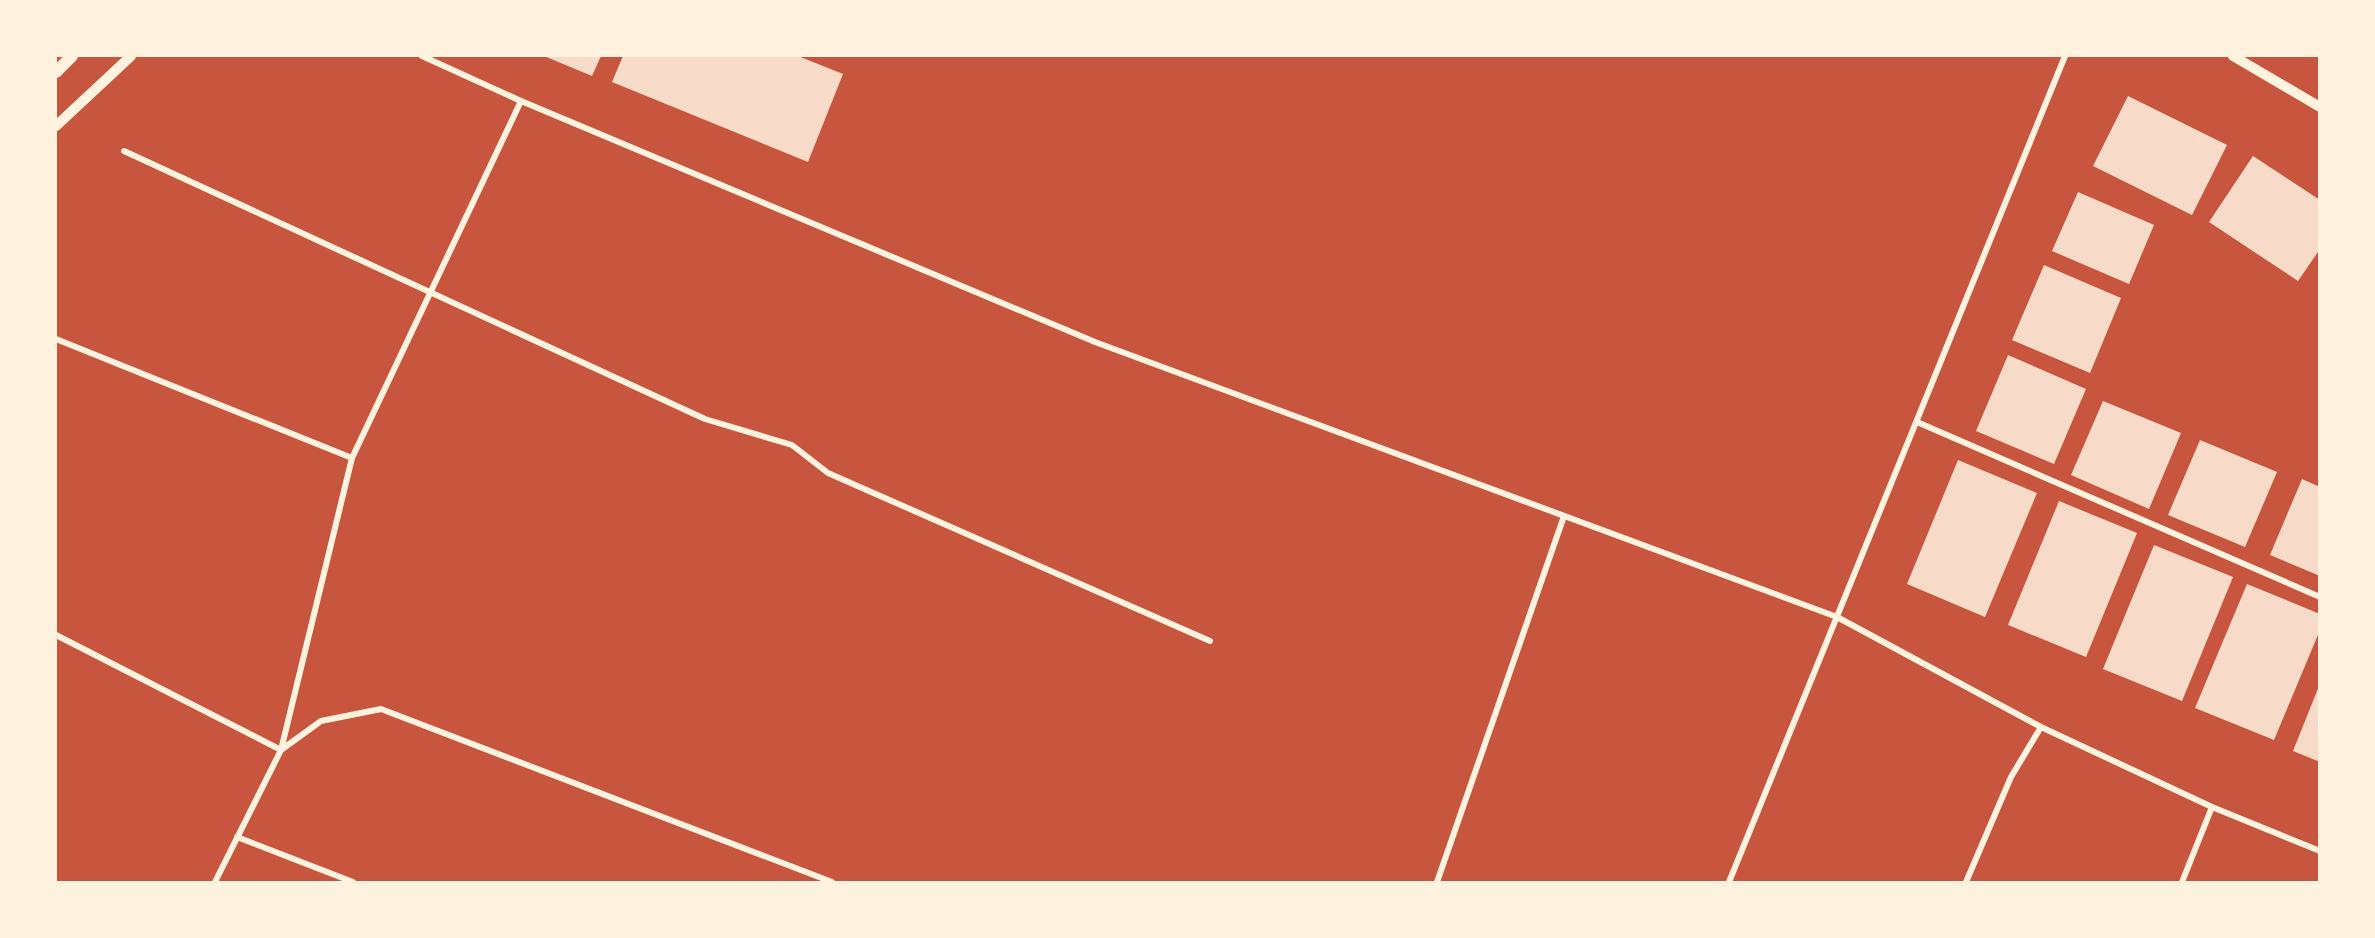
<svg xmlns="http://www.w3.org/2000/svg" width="2375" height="938" font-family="Bitter,serif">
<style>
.building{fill:#f7dbc8}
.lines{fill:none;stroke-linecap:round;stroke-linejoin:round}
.minor{stroke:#fff3e0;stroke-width:6}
.tertiary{stroke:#fff3e0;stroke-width:10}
.secondary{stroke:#fff3e0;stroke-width:12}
</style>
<rect width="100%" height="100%" fill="#c8553d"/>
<g class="building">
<polygon points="544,56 601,56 592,76"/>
<polygon points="623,56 798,56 843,74 808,162 612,82"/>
<polygon points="2128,96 2227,145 2192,215 2093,166"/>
<polygon points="2253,156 2320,200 2320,249 2298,281 2209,222"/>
<polygon points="2078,192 2154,225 2129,284 2052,251"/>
<polygon points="2044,265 2121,298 2090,373 2012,340"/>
<polygon points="2008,355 2086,389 2054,464 1976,431"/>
<polygon points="2103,401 2181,433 2149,509 2071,475"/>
<polygon points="2200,440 2277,472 2245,547 2168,515"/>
<polygon points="1958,460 2037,493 1985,617 1907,584"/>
<polygon points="2302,479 2320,487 2320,576 2270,555"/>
<polygon points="2059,501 2137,533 2086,657 2008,625"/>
<polygon points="2154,545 2233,577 2182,701 2103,669"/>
<polygon points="2247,584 2320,614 2320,630 2274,740 2195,708"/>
<polygon points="2319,686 2320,686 2320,762 2293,751"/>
</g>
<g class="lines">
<g class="minor">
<polyline points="422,56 521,101"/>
<polyline points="124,151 705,419 792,445 828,473 1210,641"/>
<polyline points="56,339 352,458"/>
<polyline points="1917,422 2320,597"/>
<polyline points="56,635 281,750 352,458 521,101 1095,342 1837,617 2041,727 2212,807 2320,851"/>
<polyline points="237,837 353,882"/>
<polyline points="215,882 281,750 321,721 381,709 832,882"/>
<polyline points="1437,882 1564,516"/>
<polyline points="1729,882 2065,56"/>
<polyline points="1966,882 2011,777 2041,727"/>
<polyline points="2182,882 2212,807"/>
</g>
<g class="tertiary">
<polyline points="2233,56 2320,107"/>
<polyline points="56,126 131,56"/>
</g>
<polyline class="secondary" points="56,72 72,56"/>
</g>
<rect width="2375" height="938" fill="none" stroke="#fff3e0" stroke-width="114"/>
</svg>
